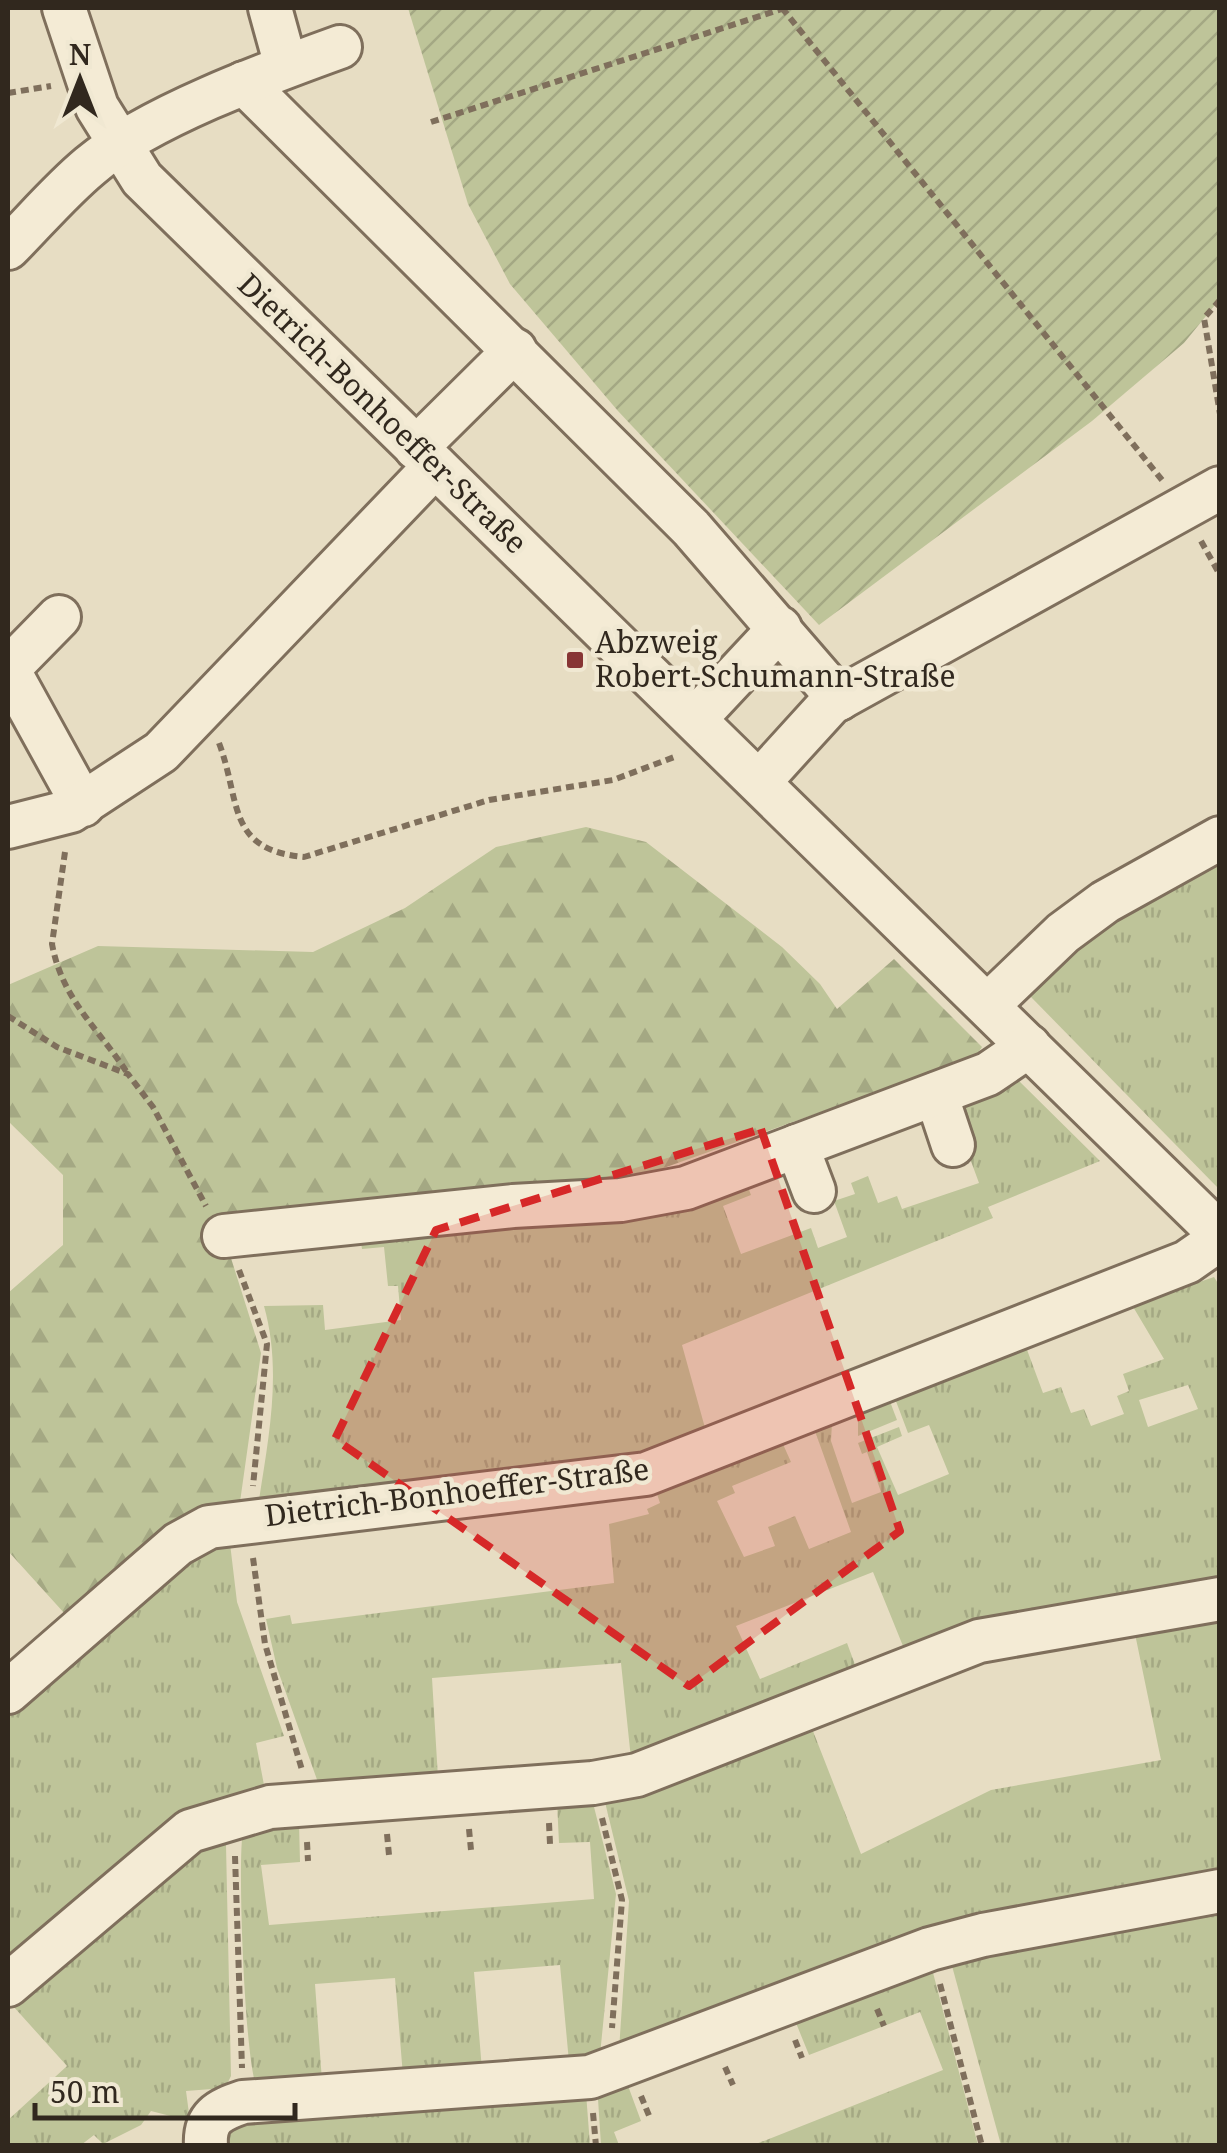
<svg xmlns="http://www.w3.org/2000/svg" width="1227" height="2153" font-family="'Noto Serif',serif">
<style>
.grass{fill:url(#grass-tufts);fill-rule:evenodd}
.forest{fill:url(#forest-firs)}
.garden{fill:url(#garden-furrows)}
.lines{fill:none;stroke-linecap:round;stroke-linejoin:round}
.minor-casing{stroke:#7f6f5c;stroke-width:48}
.path{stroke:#7f6f5c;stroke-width:6;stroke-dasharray:8 5;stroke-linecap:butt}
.minor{stroke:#f4ebd5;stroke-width:42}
.marked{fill:#d62828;fill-opacity:0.2;stroke:#d62828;stroke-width:8;stroke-dasharray:20 12;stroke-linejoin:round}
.poi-dot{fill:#873534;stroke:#f0e8d2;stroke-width:4}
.labels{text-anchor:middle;stroke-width:9;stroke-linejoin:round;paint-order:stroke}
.street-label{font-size:30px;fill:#31281e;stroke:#f0e8d2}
.poi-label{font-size:30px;fill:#31281e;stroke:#f0e8d2;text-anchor:start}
</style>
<defs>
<pattern id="grass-tufts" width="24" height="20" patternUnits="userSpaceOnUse" patternTransform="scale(2.5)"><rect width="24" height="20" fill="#bec499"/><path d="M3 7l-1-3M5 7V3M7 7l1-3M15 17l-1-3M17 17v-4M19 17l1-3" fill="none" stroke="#a4a883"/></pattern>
<pattern id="forest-firs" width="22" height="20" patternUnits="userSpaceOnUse" patternTransform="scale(2.5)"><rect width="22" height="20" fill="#bec499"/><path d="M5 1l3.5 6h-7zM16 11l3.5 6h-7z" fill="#a4a883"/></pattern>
<pattern id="garden-furrows" width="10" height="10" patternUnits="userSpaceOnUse" patternTransform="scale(2.5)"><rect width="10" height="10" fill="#bec499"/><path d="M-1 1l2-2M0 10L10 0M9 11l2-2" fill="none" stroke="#a4a883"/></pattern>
</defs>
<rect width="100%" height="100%" fill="#e7ddc3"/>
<g class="grass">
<polygon points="1219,860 1219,1189 1030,996 1118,914"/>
<path d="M1017,1079L1100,1161L988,1207L993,1218L682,1345L707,1435L625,1455L259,1500C269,1435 282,1370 264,1306L323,1305L325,1330L401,1320L398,1286H388L384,1247L362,1249L360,1237L745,1179L751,1195L723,1206L741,1254L811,1228L818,1248L847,1237L834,1201L855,1194L851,1183L868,1176L878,1203L897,1196L902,1209L979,1183L954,1115L955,1100Z"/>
<path d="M1214,1277L1219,1285V1580L905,1651L873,1572L736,1626L760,1679L847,1643L857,1670L631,1759L621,1663L432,1678L438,1778L320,1788L277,1668L266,1619L290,1615L292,1624L614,1583L609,1524L649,1514L647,1509L660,1503L654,1485L782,1442L791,1462L732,1486L735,1493L717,1501L744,1557L775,1546L768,1527L795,1516L809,1549L851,1532L815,1431L832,1423L831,1441L852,1503L881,1492L867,1452L862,1454L858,1443L899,1427L902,1436L877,1447L898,1495L949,1474L929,1425L908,1433L894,1396L1026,1347L1043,1393L1061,1387L1071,1413L1084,1409L1091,1426L1124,1414L1117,1396L1129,1391L1123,1374L1164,1359L1132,1305ZM1188,1385L1198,1409L1148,1427L1139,1400Z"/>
<polygon points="889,1399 897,1420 858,1436 858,1412"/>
<polygon points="229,1535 237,1602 284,1736 256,1743 264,1785 184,1814 8,1972 8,1714 151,1585"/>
<polygon points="1219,1616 1219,1874 619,2050 629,1901 604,1798 811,1726 861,1854 991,1790 1161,1760 1134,1629"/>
<path d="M592,1799L616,1894L600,2055L569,2062L560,1965L474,1972L482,2070L403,2076L395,1978L315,1984L322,2081L257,2087C245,2068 237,1859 243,1832L299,1822L300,1862L261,1865L269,1925L594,1899L590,1842L559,1843L557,1802Z"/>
<polygon points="221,1832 226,1845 231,2076 225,2088 186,2091 190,2121 151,2111 141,2125 103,2144 94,2135 81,2145 8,2146 8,2120 67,2066 13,2006 190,1848"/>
<polygon points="1219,1909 1219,2145 1001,2145 949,1955"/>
<polygon points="931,1965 978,2145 751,2146 943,2070 920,2012 809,2055 794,2018"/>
<polygon points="627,2083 641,2121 614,2132 619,2145 601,2145 598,2099"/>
<polygon points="586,2093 590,2145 219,2146 226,2128 239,2121"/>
</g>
<polygon class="forest" points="586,827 646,842 782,947 820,984 837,1009 894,959 982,1047 975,1057 658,1170 224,1236 261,1353 240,1502 65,1614 8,1551 8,1293 63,1245 63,1175 8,1121 8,985 98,946 313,952 405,908 496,847"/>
<polygon class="garden" points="408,8 1219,8 1219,300 1184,343 1092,421 819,625 618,411 510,284 468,204"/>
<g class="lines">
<defs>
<g id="minor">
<polyline points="64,8 97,107 142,179 1220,1234"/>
<polyline points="270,8 286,66"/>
<polyline points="244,83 691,528 839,699"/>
<path d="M8,248C35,221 60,191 90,166C147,117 268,73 340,47"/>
<polyline points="416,448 515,350"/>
<polyline points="8,669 83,805"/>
<polyline points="8,669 59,617"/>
<polyline points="695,719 780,628"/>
<polyline points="760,781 831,703 1220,488"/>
<polyline points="8,827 71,811 161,752 435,466"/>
<polyline points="988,1005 1063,933 1105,902 1220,838"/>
<polyline points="936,1094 953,1145"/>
<polyline points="797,1146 814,1191"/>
<polyline points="224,1236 513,1206 621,1200 686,1188 988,1074 1029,1046"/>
<polyline points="8,1692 178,1544 209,1527 646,1474 1187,1262 1220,1239"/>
<polyline points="8,1985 190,1831 270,1807 593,1783 637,1775 979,1641 1220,1599"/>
<path d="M206,2146C204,2117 219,2110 243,2102L590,2077L930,1949L983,1935L1220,1891"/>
</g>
</defs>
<use href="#minor" class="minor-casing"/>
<g class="path">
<polyline points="782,8 1162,480"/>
<polyline points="8,93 51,86"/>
<polyline points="431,122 785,8"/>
<polyline points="1220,300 1204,318 1220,414"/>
<polyline points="1201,541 1220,575"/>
<path d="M219,743C241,801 226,850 304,857L489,800L613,780L677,756"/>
<path d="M65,852L52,944C62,999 97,1027 126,1071"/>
<polyline points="8,1016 57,1047 128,1074 153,1107 206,1206"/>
<polyline points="239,1270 267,1344 253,1486"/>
<polyline points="253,1558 265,1644 302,1770"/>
<polyline points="602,1818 622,1900 612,2028"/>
<polyline points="549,1823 550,1844"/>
<polyline points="469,1829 471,1850"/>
<polyline points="387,1834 389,1855"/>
<polyline points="307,1842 308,1861"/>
<polyline points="235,1856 242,2068"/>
<polyline points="940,1984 982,2146"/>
<polyline points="877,2009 884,2026"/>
<polyline points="795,2040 802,2058"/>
<polyline points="725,2067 733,2085"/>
<polyline points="641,2096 650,2118"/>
<polyline points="593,2113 596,2146"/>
</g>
<use href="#minor" class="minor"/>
</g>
<path class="marked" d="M761,1129L900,1531L689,1686L335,1439L436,1230Z"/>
<rect class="poi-dot" x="565" y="650" width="20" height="20" rx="5"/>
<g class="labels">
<g class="street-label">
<text transform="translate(382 414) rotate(44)" y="10">Dietrich-Bonhoeffer-Straße</text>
<text transform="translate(457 1493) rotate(-7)" y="10">Dietrich-Bonhoeffer-Straße</text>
</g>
<g class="poi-label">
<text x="595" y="653">Abzweig<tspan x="595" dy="34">Robert-Schumann-Straße</tspan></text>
</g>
</g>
<rect width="1227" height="2153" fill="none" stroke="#31281e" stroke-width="20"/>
<g transform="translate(80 80)" stroke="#f0e8d2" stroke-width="8" paint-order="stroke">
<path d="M0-8L18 38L0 25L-18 38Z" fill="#31281e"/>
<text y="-15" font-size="28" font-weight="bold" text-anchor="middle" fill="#31281e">N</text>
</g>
<path d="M35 2103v15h260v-15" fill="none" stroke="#31281e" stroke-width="5"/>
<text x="50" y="2103" font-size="30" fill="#31281e" stroke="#f0e8d2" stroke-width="8" paint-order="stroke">50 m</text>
</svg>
